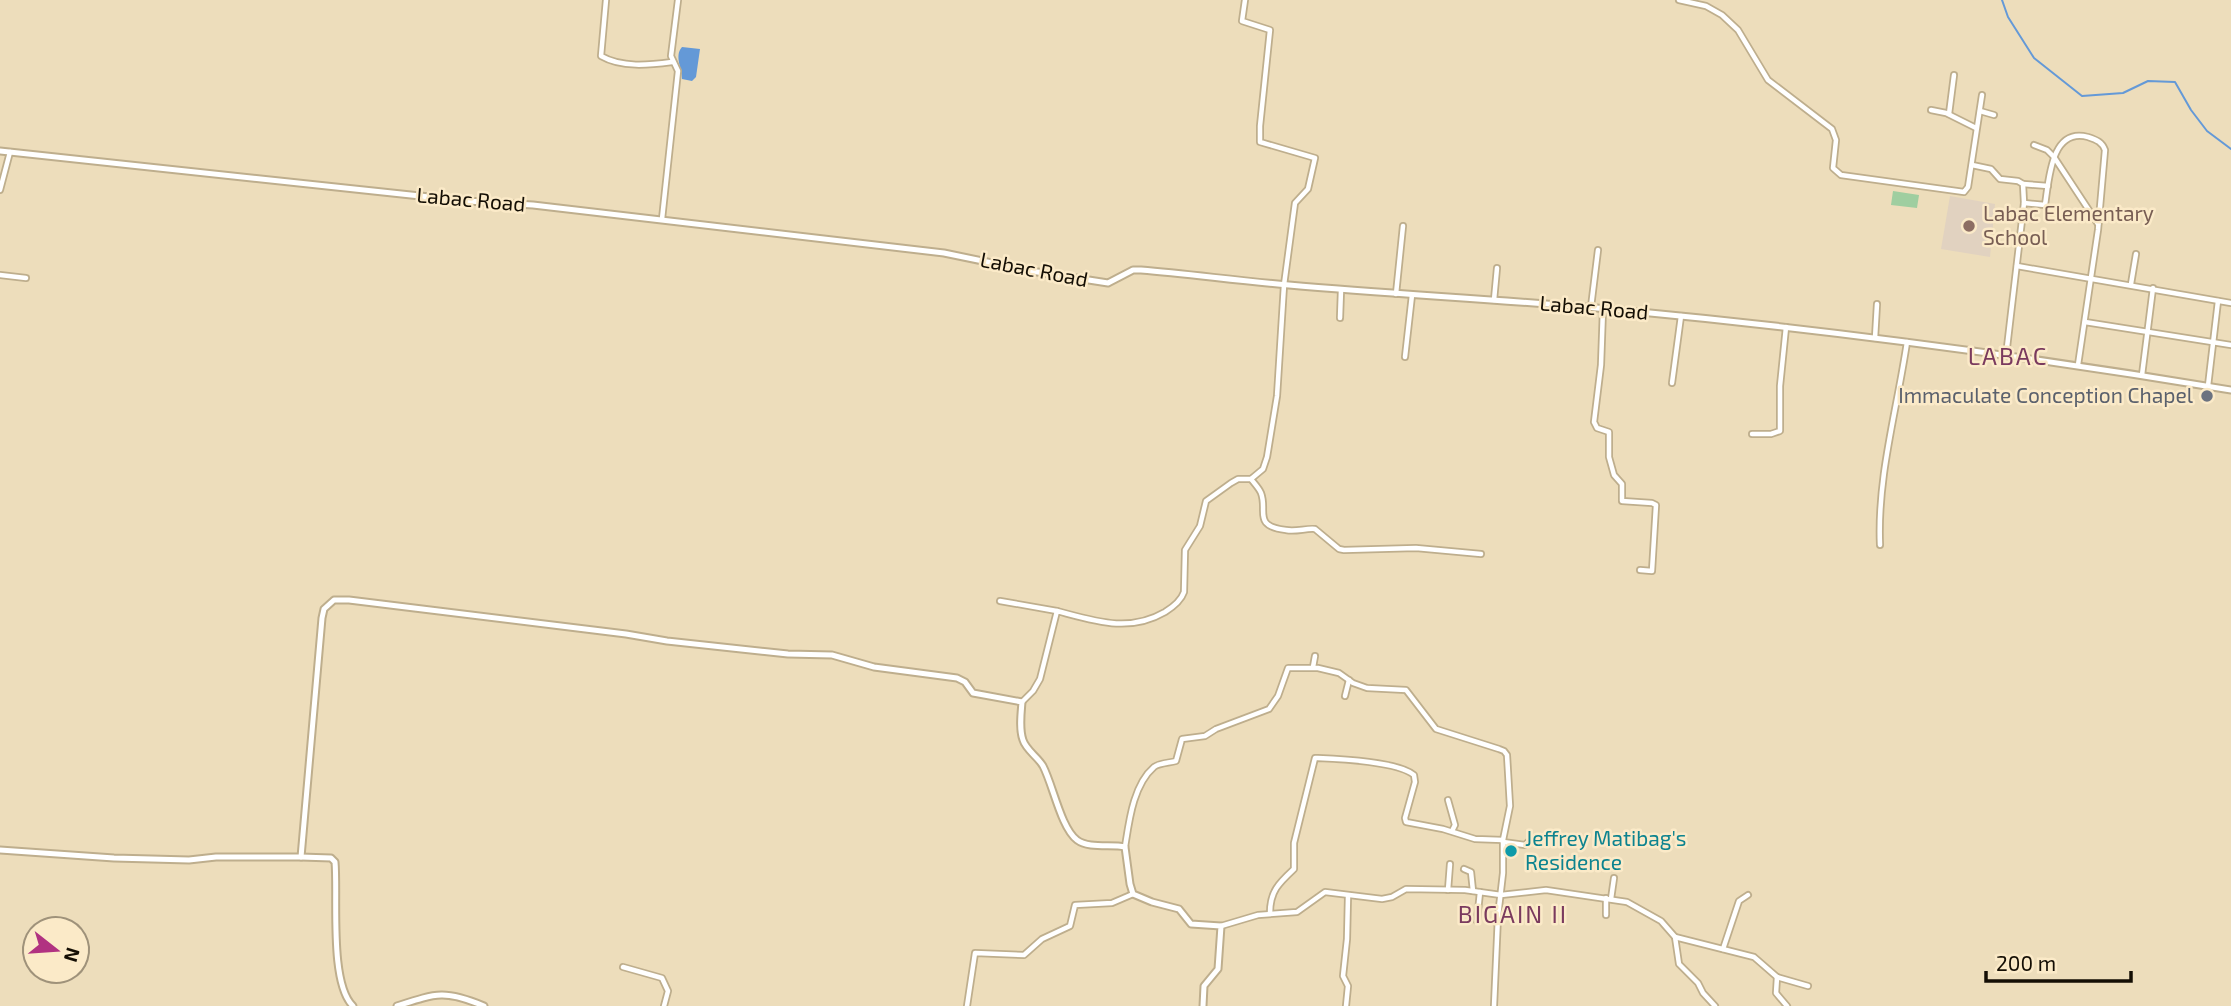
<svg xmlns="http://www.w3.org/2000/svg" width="2231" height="1006" font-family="'Exo 2',sans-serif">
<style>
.education{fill:#e1d2c0}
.green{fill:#9fcea0}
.water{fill:#6499d7}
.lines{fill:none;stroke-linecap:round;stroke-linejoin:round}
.stream{stroke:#6499d7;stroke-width:2}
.minor-casing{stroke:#beae8d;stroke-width:8}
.tertiary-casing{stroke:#beae8d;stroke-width:9}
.minor{stroke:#fff;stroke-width:4.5}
.tertiary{stroke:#fff;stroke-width:5}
.education-dot{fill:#8d6e63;stroke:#fbeac8;stroke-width:2.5}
.worship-dot{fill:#6b7280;stroke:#fbeac8;stroke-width:2.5}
.culture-dot{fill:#0f9aa8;stroke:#fbeac8;stroke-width:2.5}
.labels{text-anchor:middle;stroke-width:5;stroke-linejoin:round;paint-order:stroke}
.street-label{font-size:21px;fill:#140e04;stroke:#fbeac8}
.education-label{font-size:21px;fill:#785e54;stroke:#fbeac8;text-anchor:start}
.worship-label{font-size:21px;fill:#5b616d;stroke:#fbeac8;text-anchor:end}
.culture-label{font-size:21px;fill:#0d838f;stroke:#fbeac8;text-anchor:start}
.quarter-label{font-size:24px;letter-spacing:2px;fill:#7a3a5e;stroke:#fbeac8}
</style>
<rect width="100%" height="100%" fill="#edddbb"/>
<polygon class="education" points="1950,196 1995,204 1990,257 1941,249"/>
<polygon class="green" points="1893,191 1919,195 1917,208 1891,205"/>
<path class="water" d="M682,47L700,49L696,77L692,81L682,79C682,68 674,56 682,47Z"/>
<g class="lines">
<polyline class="stream" points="2002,0 2008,17 2034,58 2082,96 2123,93 2148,81 2175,82 2191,110 2207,131 2231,149"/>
<defs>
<g id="minor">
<path d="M606,0L601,56C622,68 649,65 672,62"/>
<polyline points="1679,0 1706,6 1722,15 1738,30 1768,80 1832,129 1836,140 1833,168 1841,175 1964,192 1968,187 1982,95"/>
<polyline points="1931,110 1946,113 1976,128"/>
<polyline points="1980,111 1994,115"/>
<polyline points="1949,114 1954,75"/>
<polyline points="2034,145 2047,150 2054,157 2098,224"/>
<polyline points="1972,165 1991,169 2000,179 2018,181 2023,184 2024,203 2006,356"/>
<polyline points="2023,184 2048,186"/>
<polyline points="0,190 10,152"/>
<path d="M2024,203L2045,205C2049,179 2051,127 2088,137C2097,140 2102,142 2105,150L2098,230L2078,365"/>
<polyline points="662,219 678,71 671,56 678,0"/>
<polyline points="2017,266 2231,303"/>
<polyline points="0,275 26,278"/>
<polyline points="2131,284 2136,254"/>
<polyline points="1396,294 1403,226"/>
<polyline points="1494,300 1497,268"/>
<polyline points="1591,307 1598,250"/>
<polyline points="1603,309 1601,365 1594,422 1597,428 1609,432 1609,457 1614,475 1622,484 1622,501 1652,503 1656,505 1652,571 1640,570"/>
<polyline points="1340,318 1341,290"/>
<polyline points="2085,322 2231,345"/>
<polyline points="1875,338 1877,304"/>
<polyline points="1405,357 1412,295"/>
<polyline points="2142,375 2153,288"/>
<polyline points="1672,383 1681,316"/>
<polyline points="2208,386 2218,301"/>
<polyline points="1752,434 1771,434 1780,431 1780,386 1786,327"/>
<path d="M1251,479C1254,483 1259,488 1261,493C1268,511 1252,526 1286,530C1296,532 1306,528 1315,529L1339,549L1344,550L1416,548L1481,554"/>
<path d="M1880,545C1877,477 1897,410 1907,342"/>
<polyline points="1000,601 1057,611"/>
<polyline points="1313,667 1315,656"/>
<polyline points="1345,696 1349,680"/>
<path d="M1022,702L1033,691L1040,679L1057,611C1095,621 1129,633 1165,612C1173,607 1181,601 1184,592L1185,550L1200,526L1206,501L1231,483L1238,479H1251L1263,469L1267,457L1277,396L1284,285L1295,203L1308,189L1315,158L1260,142V126L1270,30L1242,21L1245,0"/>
<polyline points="1448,800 1455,825 1452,831"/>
<polyline points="1503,842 1525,845 1528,842"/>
<path d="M1125,847C1129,822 1133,785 1154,767C1159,763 1169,763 1176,761L1182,739L1205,736L1216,729L1269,709L1278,696L1288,668H1318L1339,673L1353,683L1367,688L1406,690L1436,729L1499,749L1504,751L1507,755L1510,806L1503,840V873L1498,916L1494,1006"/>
<polyline points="1464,869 1471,872 1473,891"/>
<polyline points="1448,890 1450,864"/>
<polyline points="1611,899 1614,878"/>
<path d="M1270,913C1270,891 1279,883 1294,869V843L1315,758C1338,759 1397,761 1414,775L1415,782L1405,818L1406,822L1443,829L1475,839L1503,840"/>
<polyline points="1606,915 1606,898"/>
<polyline points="1477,921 1480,892"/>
<polyline points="1221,926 1258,915 1297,912 1325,892 1382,899 1392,897 1406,889 1465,890 1501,895 1546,890 1627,902 1661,921 1675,937 1679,964 1698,983 1703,993 1715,1006"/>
<polyline points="1675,937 1754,957 1777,977 1808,986"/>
<polyline points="1723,949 1739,901 1748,895"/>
<polyline points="623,967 662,978 668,991 664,1006"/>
<polyline points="1777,977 1776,993 1787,1006"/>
<polyline points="967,1006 975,953 1024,955 1042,939 1070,926 1075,905 1112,903 1133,894"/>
<polyline points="1346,1006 1348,986 1343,976 1347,939 1348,896"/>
</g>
<g id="tertiary">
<path d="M0,151L467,201L533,205L944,253L1031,271L1108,283L1133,270H1141C1190,274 1239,281 1289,285C1402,295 1516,300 1630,311C1831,330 2032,357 2231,390"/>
<path d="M0,850L114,858L189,860L216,857H301L322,618L324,609L334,600H349L626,634L667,641L788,654L832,655L874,667L957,678L965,682L973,693L1022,702C1021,714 1019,729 1023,740C1026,750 1038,757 1043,766C1053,785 1061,828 1077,840C1089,849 1111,844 1125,847L1130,884L1133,894L1152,902L1179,909L1191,924L1221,926L1218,969L1204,986L1203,1006"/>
<path d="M301,857L331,858L335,862C338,895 329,983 353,1006"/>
<path d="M397,1006C437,993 445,990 484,1006"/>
</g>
</defs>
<use href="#minor" class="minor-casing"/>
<use href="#tertiary" class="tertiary-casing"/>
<use href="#minor" class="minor"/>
<use href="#tertiary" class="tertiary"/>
</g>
<circle class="education-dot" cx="1969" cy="226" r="7"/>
<circle class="worship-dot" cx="2207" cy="396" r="7"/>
<circle class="culture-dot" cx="1511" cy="851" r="7"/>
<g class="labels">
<g class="street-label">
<text transform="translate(471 200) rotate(5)" y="7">Labac Road</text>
<text transform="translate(1034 270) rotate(11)" y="7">Labac Road</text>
<text transform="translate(1594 308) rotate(5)" y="7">Labac Road</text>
</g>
<g class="education-label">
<text x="1983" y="221">Labac Elementary<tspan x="1983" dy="24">School</tspan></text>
</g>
<g class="worship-label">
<text x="2193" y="403">Immaculate Conception Chapel</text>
</g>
<g class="culture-label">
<text x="1525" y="846">Jeffrey Matibag's<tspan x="1525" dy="24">Residence</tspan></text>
</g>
<g class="quarter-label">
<text x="2008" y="365">LABAC</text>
<text x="1513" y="923">BIGAIN II</text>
</g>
</g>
<g transform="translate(56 950) rotate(107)"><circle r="33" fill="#fbeac8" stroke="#9f927a" stroke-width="2"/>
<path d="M0-5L12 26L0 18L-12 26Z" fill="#b13281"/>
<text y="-10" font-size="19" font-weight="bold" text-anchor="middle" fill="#140e04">N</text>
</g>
<path d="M1986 971v10h145v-10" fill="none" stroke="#140e04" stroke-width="3.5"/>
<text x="1996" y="971" font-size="21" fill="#140e04" stroke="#fbeac8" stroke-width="5" paint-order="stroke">200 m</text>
</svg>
